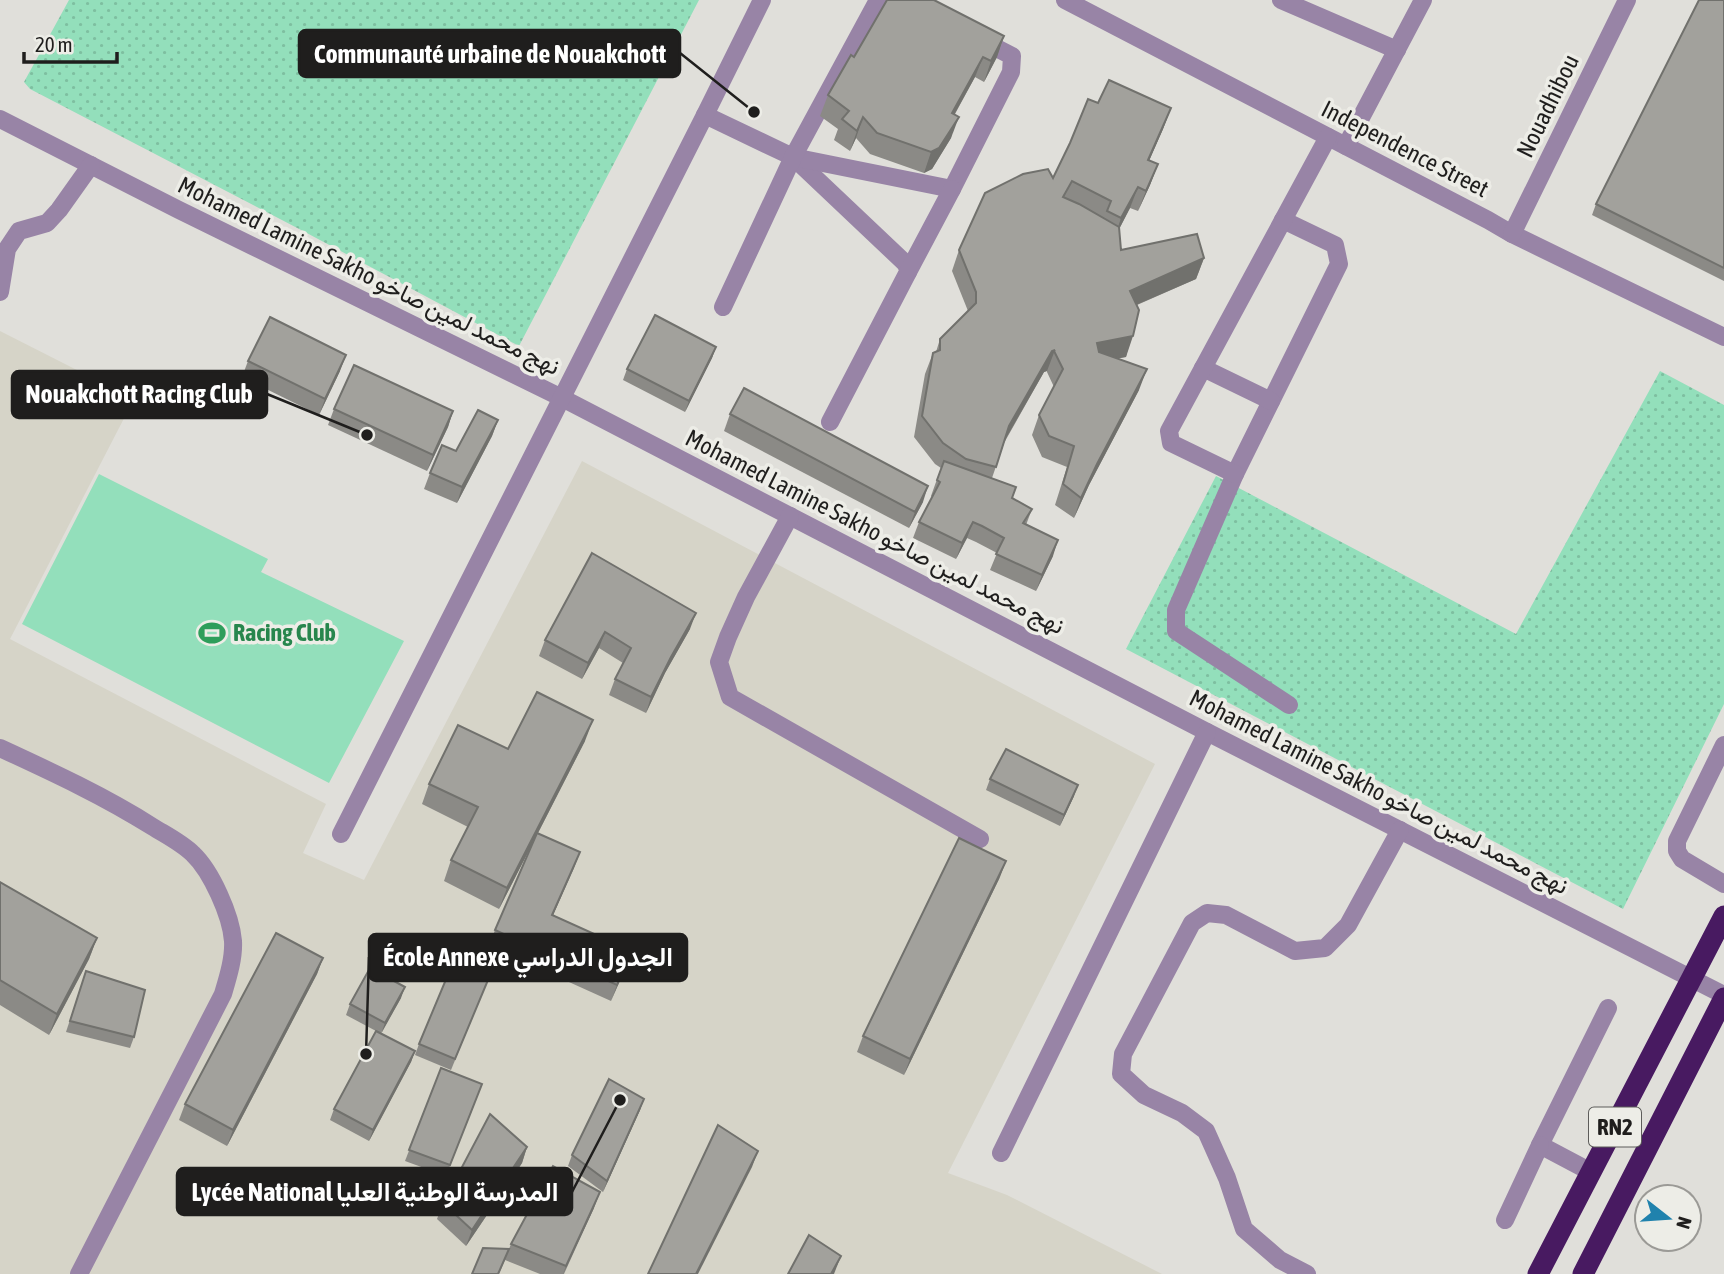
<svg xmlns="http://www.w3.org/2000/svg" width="1724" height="1274" font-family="'Asap Condensed',Vazirmatn,sans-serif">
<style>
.built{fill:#d6d4c8}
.grass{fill:url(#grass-dots)}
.garden{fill:#93dfbb}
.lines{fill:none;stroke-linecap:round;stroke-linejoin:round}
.minor{stroke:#9884a6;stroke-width:18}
.highway{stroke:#481a61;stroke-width:21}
.wall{fill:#8b8a86}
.shaded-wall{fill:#71716d}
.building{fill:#a2a19c;stroke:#71716d;stroke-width:2}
.labels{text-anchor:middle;stroke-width:7;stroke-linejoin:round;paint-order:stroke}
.shield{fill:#edede7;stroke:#5d5c5a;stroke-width:2}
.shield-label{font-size:23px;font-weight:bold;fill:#1f1e1d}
.street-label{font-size:24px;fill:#1f1e1d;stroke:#edede7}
.leisure-label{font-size:24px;font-weight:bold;fill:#27864d;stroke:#edede7;text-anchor:start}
.leader{fill:none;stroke:#1f1e1d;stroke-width:2.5}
.callout-dot{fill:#1f1e1d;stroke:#edede7;stroke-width:2.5}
.callout{fill:#1f1e1d;stroke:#1f1e1d;stroke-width:2.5}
.callout-label{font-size:26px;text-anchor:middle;font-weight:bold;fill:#fff}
</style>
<defs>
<pattern id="grass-dots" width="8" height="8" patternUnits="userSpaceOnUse" patternTransform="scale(1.75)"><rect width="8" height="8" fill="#93dfbb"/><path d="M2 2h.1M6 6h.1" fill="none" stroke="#7ebfa0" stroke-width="1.8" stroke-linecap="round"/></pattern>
</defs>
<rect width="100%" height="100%" fill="#e0dfda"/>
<polygon class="built" points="0,331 134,399 10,639 326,804 303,853 364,880 582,461 1155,764 948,1173 1007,1195 1162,1274 0,1274"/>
<g class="grass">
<polygon points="69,0 699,0 519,346 303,231 30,89 24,82"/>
<polygon points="1660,371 1724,405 1724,704 1623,909 1126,649 1216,476 1516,634"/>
</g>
<polygon class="garden" points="99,474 268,559 261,572 404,641 329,783 22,624"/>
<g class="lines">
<g class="minor">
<polyline points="1065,0 1488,220 1512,234 1724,337"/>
<polyline points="1281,0 1397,50"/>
<polyline points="705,115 793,157 905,263 908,268 908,272 830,422"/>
<polyline points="0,119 179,210 562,398 1207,732 1724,995"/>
<polyline points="1346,146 1423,0"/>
<polyline points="793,157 952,189 1011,72 1012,56 979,39"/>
<polyline points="1283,220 1335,245 1339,264 1235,474 1176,610 1176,631 1289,705"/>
<polyline points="1512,234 1627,0"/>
<polyline points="908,272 952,189"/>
<polyline points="0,292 7,249 19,231 47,223 59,210 91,165"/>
<polyline points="723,307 793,157 878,0"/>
<polyline points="1203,368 1271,401"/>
<polyline points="1235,474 1171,443 1169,431 1328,137"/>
<polyline points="790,516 746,597 728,637 719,662 730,697 980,839"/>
<polyline points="1724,745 1677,841 1677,851 1682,859 1724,884"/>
<path d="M0,748C52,772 104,796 153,827C166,835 182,843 193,854C211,871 231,915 233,941C234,958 228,977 223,994L79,1274"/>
<polyline points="341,834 705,115 762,0"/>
<polyline points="1001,1153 1207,732"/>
<polyline points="1591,1172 1540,1145 1608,1008"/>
<polyline points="1505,1220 1540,1145"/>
<polyline points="1307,1274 1280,1260 1244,1229 1227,1178 1206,1131 1182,1113 1144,1095 1121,1074 1123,1054 1192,923 1207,913 1226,915 1295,951 1325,948 1348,925 1400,830"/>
</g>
<g class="highway">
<polyline points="1538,1274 1724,916"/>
<polyline points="1583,1274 1724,998"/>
</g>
</g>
<g class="wall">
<polygon points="1724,0 1724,281 1592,215 1596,204"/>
<polygon points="1004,36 997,57 984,82 975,77 955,114 951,138 932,169 924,173 870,154 856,138 850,151 834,140 838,129 820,116 828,95 854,57"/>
<polygon points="1098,103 1171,108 1163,129 1149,161 1158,164 1150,185 1138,211 1130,208 1119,229 1121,250 1204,258 1196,279 1137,305 1126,357 1117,358 1139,390 1089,485 1074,518 1055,505 1067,467 1042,457 1032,435 1039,415 1054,387 1047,372 1047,371 1044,372 1004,443 992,478 1012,498 1032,509 1026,525 1053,556 1036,591 990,570 997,553 976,542 967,538 956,559 913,538 919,522 932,497 931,496 941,468 935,464 914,437 925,374 933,353 936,352 940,339 968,311 952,271 959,250 1053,178"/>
<polygon points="716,347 712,358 685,412 623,380 627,369"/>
<polygon points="248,361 340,371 319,415 242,377"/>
<polygon points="334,409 453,411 448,427 427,471 328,425"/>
<polygon points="730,414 923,502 909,528 724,431"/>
<polygon points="498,420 492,436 457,503 424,489 430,473 456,451"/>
<polygon points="592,553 690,629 665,673 646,713 609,695 615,679 623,663 599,648 582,679 539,656 545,640"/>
<polygon points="585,741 538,833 580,852 553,915 632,951 611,1001 489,946 495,930 533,842 499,909 444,881 451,860 468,827 422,804 429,784 508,749"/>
<polygon points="990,779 1074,796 1060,826 986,790"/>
<polygon points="1000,877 904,1075 857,1052 863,1036"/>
<polygon points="0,882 97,938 89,959 49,1035 0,1005"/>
<polygon points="323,958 317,974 227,1146 179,1120 185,1104"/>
<polygon points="86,971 134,1037 130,1048 66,1032"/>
<polygon points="488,980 451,1070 415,1055 419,1044"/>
<polygon points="401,998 381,1033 415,1051 411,1062 369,1141 330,1120 334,1109 376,1031 346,1015 350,1004"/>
<polygon points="441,1068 482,1084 446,1176 405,1161"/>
<polygon points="644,1099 640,1110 603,1192 568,1166 572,1155"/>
<polygon points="527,1147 522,1163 466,1246 437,1219 443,1203"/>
<polygon points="594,1208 564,1274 540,1274 505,1260 499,1274 472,1274 509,1249 511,1244"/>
</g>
<g class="shaded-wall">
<polygon points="1004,36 997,57 984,82 991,61"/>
<polygon points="983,57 975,77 944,133 952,113"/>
<polygon points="1171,108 1163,129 1140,181 1148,160"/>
<polygon points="863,117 856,138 850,151 857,131"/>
<polygon points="959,117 951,138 932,169 924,173 931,152"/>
<polygon points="1158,164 1150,185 1138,211 1146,191"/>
<polygon points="1138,187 1130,208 1114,239 1121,218"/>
<polygon points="1204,258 1196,279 1122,311 1130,291"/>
<polygon points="1133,336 1126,357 1089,364 1097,343"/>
<polygon points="716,347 712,358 685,412 689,401"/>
<polygon points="1055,350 1047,371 1044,372 1001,447 1009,426 1052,351"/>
<polygon points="346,355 340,371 319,415 325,399"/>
<polygon points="1147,369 1139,390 1089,485 1074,518 1081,498 1097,464"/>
<polygon points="453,411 448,427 427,471 433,455"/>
<polygon points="498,420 492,436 457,503 462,487"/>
<polygon points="928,486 923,502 909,528 915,512"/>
<polygon points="973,522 967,538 956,559 962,543"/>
<polygon points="1058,540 1053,556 1036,591 1042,575"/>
<polygon points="696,613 690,629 665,673 646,713 651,697 671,657"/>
<polygon points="605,632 599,648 582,679 588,663"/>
<polygon points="593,720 585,741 499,909 507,888"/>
<polygon points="1078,785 1074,796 1060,826 1064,815"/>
<polygon points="580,852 574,868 546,931 552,915"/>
<polygon points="1006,861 1000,877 904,1075 910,1059"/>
<polygon points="97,938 89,959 49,1035 57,1014"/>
<polygon points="632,951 626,967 611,1001 617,985"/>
<polygon points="323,958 317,974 227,1146 233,1130"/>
<polygon points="405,987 401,998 381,1034 385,1023"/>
<polygon points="415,1051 411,1062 369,1141 373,1130"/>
<polygon points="644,1099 640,1110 603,1192 607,1181"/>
<polygon points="527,1147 522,1163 466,1246 472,1230"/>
<polygon points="758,1151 752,1167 698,1274 696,1274"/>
<polygon points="600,1192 594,1208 563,1274 566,1266"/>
<polygon points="841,1256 834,1274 831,1274"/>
</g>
<g class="building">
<polygon points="887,0 934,0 1004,36 991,61 983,57 952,113 959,117 939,148 931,152 877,133 863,117 857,131 842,119 849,111 828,95 851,55 854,57"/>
<polygon points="1699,0 1724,0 1724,268 1596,204"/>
<polygon points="1109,80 1171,108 1148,160 1158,164 1146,191 1138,187 1121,218 1107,211 1111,201 1072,181 1063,197 1079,204 1119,227 1121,250 1197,234 1204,258 1130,291 1139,310 1133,336 1097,343 1099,352 1147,369 1097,464 1081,498 1063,484 1074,446 1049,436 1039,415 1063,369 1054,351 1055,350 1052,351 1009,426 996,467 966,459 943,443 922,416 933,353 940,350 940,339 976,303 976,292 959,250 985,193 1023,174 1048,169 1053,178 1070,143 1088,99 1098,103"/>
<polygon points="655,315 716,347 689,401 627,369"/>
<polygon points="270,317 346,355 325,399 248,361"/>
<polygon points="354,365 453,411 433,455 334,409"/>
<polygon points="744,388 928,486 915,512 730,414"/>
<polygon points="478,410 498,420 462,487 430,473 442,445 456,451"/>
<polygon points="944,461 1016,487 1012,498 1032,509 1023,523 1058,540 1042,575 996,554 1004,538 982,526 973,522 962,543 919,522 940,482 937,480"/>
<polygon points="592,553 696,613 671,657 651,697 615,679 631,648 605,632 588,663 545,640"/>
<polygon points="537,692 593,720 507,888 451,860 478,807 429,784 458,725 508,749"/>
<polygon points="1006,749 1078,785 1064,815 990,779"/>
<polygon points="537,833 580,852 552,915 632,951 617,985 495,930"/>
<polygon points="959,838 1006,861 910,1059 863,1036"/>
<polygon points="0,882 97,938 57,1014 0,980"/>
<polygon points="276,933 323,958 233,1130 185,1104"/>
<polygon points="452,965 488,980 455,1059 419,1044"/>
<polygon points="370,968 405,987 385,1023 350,1004"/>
<polygon points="86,971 145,990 134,1037 70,1021"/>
<polygon points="376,1031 415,1051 373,1130 334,1109"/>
<polygon points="441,1068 482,1084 450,1165 409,1150"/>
<polygon points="609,1079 644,1099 607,1181 572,1155"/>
<polygon points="490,1114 527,1147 472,1230 443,1203"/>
<polygon points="718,1125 758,1151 696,1274 648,1274"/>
<polygon points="553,1166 600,1192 566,1266 511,1244"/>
<polygon points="809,1235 841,1256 831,1274 788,1274"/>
<polygon points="483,1248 509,1249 498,1274 472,1274"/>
</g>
<defs>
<symbol id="stadium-bare" viewBox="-9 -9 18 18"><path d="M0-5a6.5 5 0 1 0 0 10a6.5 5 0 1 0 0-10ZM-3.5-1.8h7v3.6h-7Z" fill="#2e9e5b" stroke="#edede7" stroke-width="2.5" paint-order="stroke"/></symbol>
</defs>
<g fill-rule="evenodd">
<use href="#stadium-bare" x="193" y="614" width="38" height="38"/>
</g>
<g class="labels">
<rect class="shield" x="1589" y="1107.5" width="52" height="39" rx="5"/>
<g class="shield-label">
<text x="1615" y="1135">RN2</text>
</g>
<g class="street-label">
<text transform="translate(1548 106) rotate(-64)" y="8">Nouadhibou</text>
<text transform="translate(1405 149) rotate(27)" y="8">Independence Street</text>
<text transform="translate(369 276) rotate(26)" y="8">Mohamed Lamine Sakho نهج محمد لمين صاخو</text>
<text transform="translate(875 532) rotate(27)" y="8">Mohamed Lamine Sakho نهج محمد لمين صاخو</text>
<text transform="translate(1379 792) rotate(27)" y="8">Mohamed Lamine Sakho نهج محمد لمين صاخو</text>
</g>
<g class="leisure-label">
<text x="233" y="641">Racing Club</text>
</g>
</g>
<path class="leader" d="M754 112L680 53M367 435L267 394M366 1054L369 957M620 1100L572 1192"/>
<g class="callout-dot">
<circle cx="754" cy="112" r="7"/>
<circle cx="367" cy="435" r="7"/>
<circle cx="366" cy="1054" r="7"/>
<circle cx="620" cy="1100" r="7"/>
</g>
<g class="callout">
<rect x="299" y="30" width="381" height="47" rx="7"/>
<rect x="12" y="371" width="255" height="47" rx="7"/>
<rect x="369" y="934" width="318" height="47" rx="7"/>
<rect x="177" y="1168" width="395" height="47" rx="7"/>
</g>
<g class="callout-label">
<text x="490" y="63">Communauté urbaine de Nouakchott</text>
<text x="139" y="403">Nouakchott Racing Club</text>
<text x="528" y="966">École Annexe الجدول الدراسي</text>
<text x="375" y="1201">Lycée National المدرسة الوطنية العليا</text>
</g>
<g transform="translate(1668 1218) rotate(107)"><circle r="33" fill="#edede7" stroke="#9b9a96" stroke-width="2"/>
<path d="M0-5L12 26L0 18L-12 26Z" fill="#2082ad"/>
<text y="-10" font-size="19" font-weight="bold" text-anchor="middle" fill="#1f1e1d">N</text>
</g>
<path d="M24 52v10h93v-10" fill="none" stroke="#1f1e1d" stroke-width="3.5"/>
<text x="35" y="52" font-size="21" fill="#1f1e1d" stroke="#edede7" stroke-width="5" paint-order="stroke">20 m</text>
</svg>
